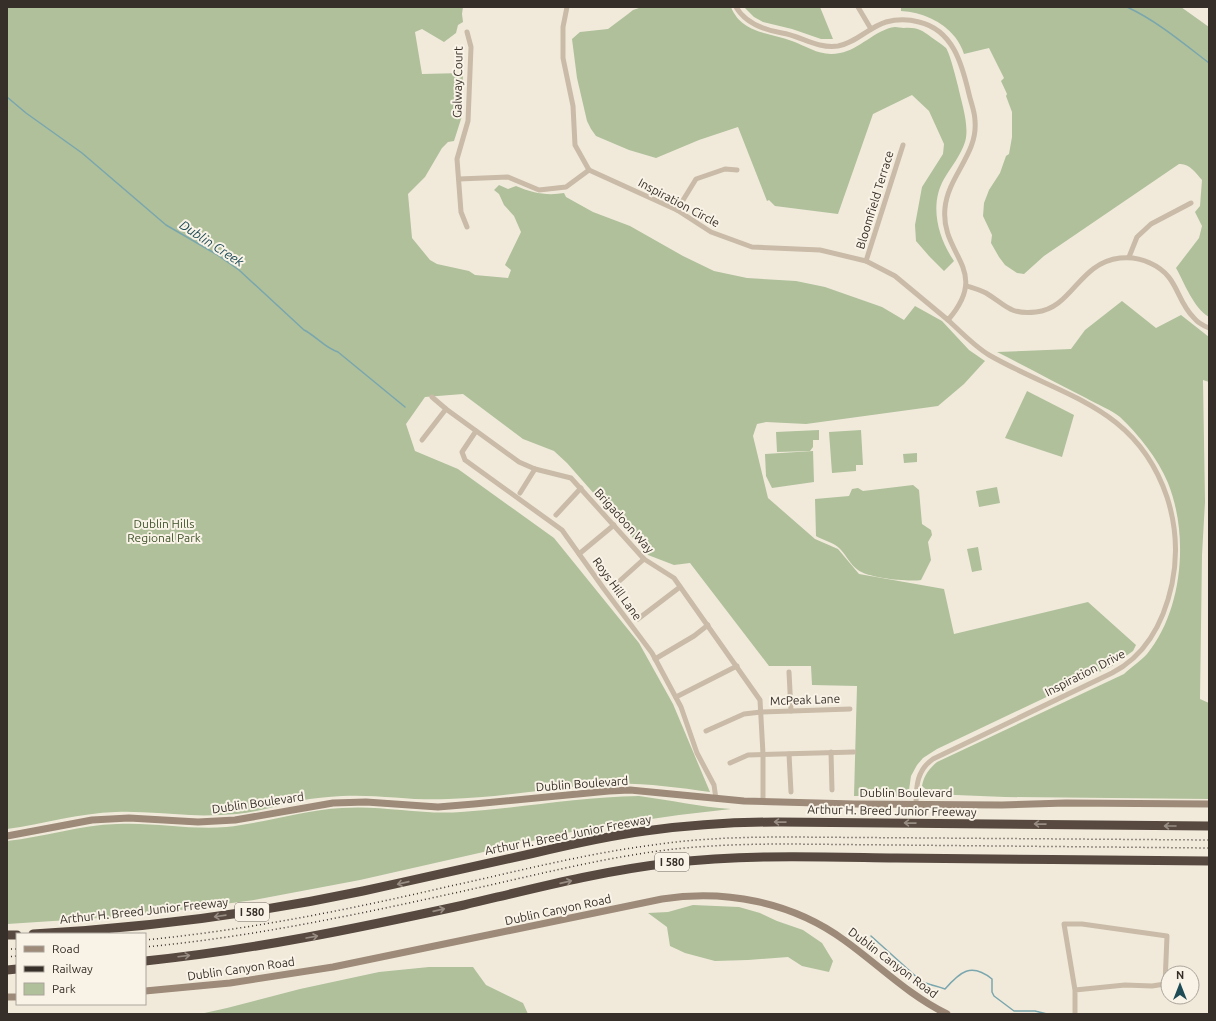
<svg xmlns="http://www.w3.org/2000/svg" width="1216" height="1021" font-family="Ubuntu,sans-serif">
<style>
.green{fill:#afc09b}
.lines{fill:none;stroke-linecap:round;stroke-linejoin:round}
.stream{stroke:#7aa6ae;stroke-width:1.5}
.street{stroke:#c9bba7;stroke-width:5}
.secondary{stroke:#9d8a78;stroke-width:7}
.highway{stroke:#57493f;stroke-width:9}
.rail{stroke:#362e28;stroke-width:1.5;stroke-dasharray:1 3;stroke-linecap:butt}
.oneway{stroke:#988d82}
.labels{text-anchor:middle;stroke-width:4;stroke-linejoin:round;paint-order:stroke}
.shield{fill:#f9f3e7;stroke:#706961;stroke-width:1}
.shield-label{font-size:11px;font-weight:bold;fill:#362e28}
.street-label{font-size:12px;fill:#362e28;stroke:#f9f3e7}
.park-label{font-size:12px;fill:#40542c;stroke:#f9f3e7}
.water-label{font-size:13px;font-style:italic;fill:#1d4c57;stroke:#f9f3e7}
</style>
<rect width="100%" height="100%" fill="#f1eadb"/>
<g class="green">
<path d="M7,7H463L462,14L463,22L458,25L456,33L444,42L422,29L415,32L422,74L463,73L462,116L454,141L448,142L442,148L425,177L408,194L412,238L430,260L437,264L469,271L475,275L508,278L511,270L505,265L521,232L514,216L504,205L499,194L494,190L499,185L508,189L516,186C532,193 547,196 564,193L566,197L593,212L630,226L683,256L714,271L747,278L796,281L825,287L882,307L904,320L915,306L942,321L969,350L985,361L964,384L938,406L806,424L766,422L757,424L753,436L768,498L815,539L838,549L859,574L944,589L954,634L1088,602L1136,645L1133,651L1112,666L937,749L923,758L917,765L911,776L909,790L902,796H854L857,686L812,685L811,666H769L690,563L674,565L648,555L567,463L554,451L523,439L463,394L425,397L406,424L415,451L458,469L554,538L639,643L673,704L710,792C674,787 638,782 600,784C550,788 499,798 448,799C413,801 377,794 342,796C328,797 313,798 299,801C278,805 258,812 237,814C221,815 206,816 190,815C165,814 141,811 116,812C79,813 43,824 7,829Z"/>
<path d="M642,7H731C742,34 769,32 792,41C809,47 820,57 840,53C859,50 876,29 895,27C898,27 901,28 904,28C916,27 922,30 931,37C936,41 942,44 946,48C950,54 956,78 958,86C961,101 970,126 965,142C961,155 951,167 944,179C929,205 938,238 954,261L944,271L929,256L916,241L915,225L922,187L943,154L944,144L929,111L912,95L873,114L838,214L775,206L769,200L767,201L738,127L699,140L656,158L629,150L596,136L591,129L587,121L577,78L572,39L580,32L608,29L628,14L633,10Z"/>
<polygon points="744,7 820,7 833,39 821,39 792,29 763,22 754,17"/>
<path d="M901,7H1181L1209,27V317C1193,307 1185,284 1176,268L1199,238L1202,226L1195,212L1200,206L1202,180C1196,173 1189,163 1179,164L1044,256L1024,274L1017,273L1005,265L999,257L991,243L992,235L983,216L984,203L989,190L1000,173L1006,156L1009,154L1012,137V112L1006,96L1007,94L1001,81L1004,78L989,48L964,54C962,48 959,42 955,37C942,21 922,12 901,11Z"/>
<path d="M1122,301L1156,328L1181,315L1209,337V382L1203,380L1205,502L1202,555L1200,699L1209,703V799L1005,797L931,794L922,786C924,775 929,769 937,762L1124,674C1131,667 1141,661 1147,654C1183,610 1189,535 1168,483C1158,459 1139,435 1120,417C1112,410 1096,404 1086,398C1056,383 1027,367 997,352L1071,349L1085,330Z"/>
<polygon points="1027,391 1074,415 1062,457 1005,438"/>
<polygon points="819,430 819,440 813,440 813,447 810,451 777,452 776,432"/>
<polygon points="861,430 863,465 856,465 856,471 832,473 829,432"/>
<polygon points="813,451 814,482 772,488 766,476 765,454"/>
<polygon points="917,453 917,462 904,463 903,454"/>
<path d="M913,485L919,490L922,524L931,530L932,535L928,542L931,560L921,580C908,582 868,578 858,570C850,565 846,554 838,547C832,542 823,540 816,536L815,499L849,496L852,489L858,488L863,491Z"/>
<polygon points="997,487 1000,503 979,507 976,491"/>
<polygon points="978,547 982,570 972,572 967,549"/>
<path d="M639,796C670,800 700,807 731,809L679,815L589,828L360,880L254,900L180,910H172L154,913L115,917L7,924V841C44,837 80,825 117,824C154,822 190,830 226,827C265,823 303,810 342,808C382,805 421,815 461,812C520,808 579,797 639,796Z"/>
<polygon points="693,905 739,907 760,913 777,921 803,930 822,943 833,961 829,972 802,966 788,957 748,960 715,961 685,953 670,946 667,927 648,913 668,912"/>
<polygon points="429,967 473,967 486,985 523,1003 528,1014 200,1014 227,1008 300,989 379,972"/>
</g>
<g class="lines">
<g class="stream">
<path d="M1127,7C1157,21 1183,43 1209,63"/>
<path d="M7,97L26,113L82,153L166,225L216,254L239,270L304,330C316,336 325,348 338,352L405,407"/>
<path d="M871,936L921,981C929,985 937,986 945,989C960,972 971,962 992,979V992L994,996L1014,1011H1035L1047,1014"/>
</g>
<g class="street">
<path d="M567,7L563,27V58L573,106L575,145L589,170L677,210L711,232L752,247L820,250L866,261L895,276L948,320C992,269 940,256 945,208C948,176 978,154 975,121C975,112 971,103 969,94C962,64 953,30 919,22C908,19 897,19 886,22C869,27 856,43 838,46C817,49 801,36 782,33C764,30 746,24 736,7"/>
<polyline points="858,7 871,29"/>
<polyline points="459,179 508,177 539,190 566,187 589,170"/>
<polyline points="677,210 696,179 725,169 737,170"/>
<polyline points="467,227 461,212 457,159 468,121 471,47 467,32"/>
<polyline points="1129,257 1137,237 1151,224 1191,203"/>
<polyline points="866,261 903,145"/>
<path d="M967,286C973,288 980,290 986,293C1006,305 1009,315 1036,312C1073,308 1078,263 1120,258C1130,257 1140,258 1150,263C1179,276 1175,299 1194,318C1198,323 1204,326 1209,328"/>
<polyline points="432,397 446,409 519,462 535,469 571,478 644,559 674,578 760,700 763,754 763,801"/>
<polyline points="476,431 462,452 465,460 562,530 604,589 652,653 681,707 697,753 714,785 716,799"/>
<polyline points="422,440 446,409"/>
<polyline points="520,493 535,469"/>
<polyline points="556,515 581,488"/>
<polyline points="579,554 614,525"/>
<polyline points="615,585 644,559"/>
<polyline points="638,619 680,587"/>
<polyline points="655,659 694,636 708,625"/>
<polyline points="789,672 791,711"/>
<polyline points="676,697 737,666"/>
<polyline points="706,731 744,714 761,712 850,709"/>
<polyline points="831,752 832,790"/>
<polyline points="789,754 791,792"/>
<polyline points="730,763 748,755 854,752"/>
<path d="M916,804C916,786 917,770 933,759L1112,673C1147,655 1164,621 1172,584C1178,555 1176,525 1167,497C1136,405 1062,397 989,355C974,346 961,332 948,320"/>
<polyline points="1075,990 1125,985 1152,986 1165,984 1167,936 1082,924 1064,924 1075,990 1075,1014"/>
</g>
<g class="secondary">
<polyline points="7,836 92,820 129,818 198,822 235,820 333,803 366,802 438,807 474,804 609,791 630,790 744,801 854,804 1002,805 1066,803 1209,804"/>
<path d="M145,991L230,983L333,967L662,899C725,889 792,902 844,940C879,965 908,995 947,1014"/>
<polyline points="7,997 17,997"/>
</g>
<g class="highway">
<path d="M33,934C144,928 254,914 363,891C419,879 475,866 530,854C568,845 607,836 645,831C689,825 733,822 778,822L1209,826"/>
<polyline points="7,935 17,935"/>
<path d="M145,961C253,950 358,928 464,905C532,889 600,871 670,863C745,854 821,857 896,858C1000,859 1105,860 1209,861"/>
<polyline points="7,970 17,969"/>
</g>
<g class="rail">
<path d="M145,940C247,930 347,910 446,887C515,872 583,854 653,845C699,838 745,837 791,837L1209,840"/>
<path d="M145,947C251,937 355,915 459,892C528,877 596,859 666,850C707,845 749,844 790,844L1209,848"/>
<polyline points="7,949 17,949"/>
<polyline points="7,957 17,956"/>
</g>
</g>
<defs><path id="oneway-shaft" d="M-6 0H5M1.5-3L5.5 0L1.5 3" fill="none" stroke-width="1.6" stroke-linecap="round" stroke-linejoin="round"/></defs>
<g class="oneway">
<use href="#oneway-shaft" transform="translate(780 822) rotate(-179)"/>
<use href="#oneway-shaft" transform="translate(910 823) rotate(-179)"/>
<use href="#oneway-shaft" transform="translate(1040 824) rotate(-179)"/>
<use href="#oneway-shaft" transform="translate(1170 826) rotate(-180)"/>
<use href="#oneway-shaft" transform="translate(566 882) rotate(-13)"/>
<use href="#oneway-shaft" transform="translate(403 883) rotate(167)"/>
<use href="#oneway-shaft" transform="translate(439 910) rotate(-13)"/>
<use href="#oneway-shaft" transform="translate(220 916) rotate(172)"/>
<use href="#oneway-shaft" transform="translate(312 937) rotate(-10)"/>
<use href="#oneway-shaft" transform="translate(184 956) rotate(-7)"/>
</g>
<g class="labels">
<g class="shield">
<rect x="655" y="853" width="34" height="18" rx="3"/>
<rect x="235" y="903" width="34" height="18" rx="3"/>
</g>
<g class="shield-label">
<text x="672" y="866">I 580</text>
<text x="252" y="916">I 580</text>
</g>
<g class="street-label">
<text transform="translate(458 82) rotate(-89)" y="4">Galway Court</text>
<text transform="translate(875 200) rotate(-73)" y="4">Bloomfield Terrace</text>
<text transform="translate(679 203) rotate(28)" y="4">Inspiration Circle</text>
<text transform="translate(624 521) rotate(48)" y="4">Brigadoon Way</text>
<text transform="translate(617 589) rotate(54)" y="4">Roys Hill Lane</text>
<text transform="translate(1085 673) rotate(-27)" y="4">Inspiration Drive</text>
<text transform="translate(805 700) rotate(-2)" y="4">McPeak Lane</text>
<text transform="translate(582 784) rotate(-4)" y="4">Dublin Boulevard</text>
<text x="906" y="797">Dublin Boulevard</text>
<text transform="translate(258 803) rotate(-8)" y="4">Dublin Boulevard</text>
<text transform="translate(892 811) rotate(1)" y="4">Arthur H. Breed Junior Freeway</text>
<text transform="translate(568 835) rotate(-11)" y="4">Arthur H. Breed Junior Freeway</text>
<text transform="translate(558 910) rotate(-12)" y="4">Dublin Canyon Road</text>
<text transform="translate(144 911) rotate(-6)" y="4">Arthur H. Breed Junior Freeway</text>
<text transform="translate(893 963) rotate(37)" y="4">Dublin Canyon Road</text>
<text transform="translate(241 969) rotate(-8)" y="4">Dublin Canyon Road</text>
</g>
<g class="park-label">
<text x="164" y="528">Dublin Hills<tspan x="164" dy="14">Regional Park</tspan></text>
</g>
<g class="water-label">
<text transform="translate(212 243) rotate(33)" y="5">Dublin Creek</text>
</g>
</g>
<rect width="1216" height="1021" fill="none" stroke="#362e28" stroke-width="16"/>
<rect x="16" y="933" width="130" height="72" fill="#f9f3e7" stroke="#aba49b"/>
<rect x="24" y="946" width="20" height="6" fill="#9d8a78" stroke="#aba49b"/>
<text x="52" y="953" font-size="12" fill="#362e28">Road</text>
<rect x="24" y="966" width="20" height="6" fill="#362e28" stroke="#aba49b"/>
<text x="52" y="973" font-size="12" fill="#362e28">Railway</text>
<rect x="24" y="983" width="20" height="12" fill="#afc09b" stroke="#aba49b"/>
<text x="52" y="993" font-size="12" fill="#362e28">Park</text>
<g transform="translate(1180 985)"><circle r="19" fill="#f9f3e7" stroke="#aba49b"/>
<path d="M0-3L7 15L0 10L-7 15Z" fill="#1d4c57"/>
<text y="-6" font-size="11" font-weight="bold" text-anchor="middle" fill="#362e28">N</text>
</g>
</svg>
